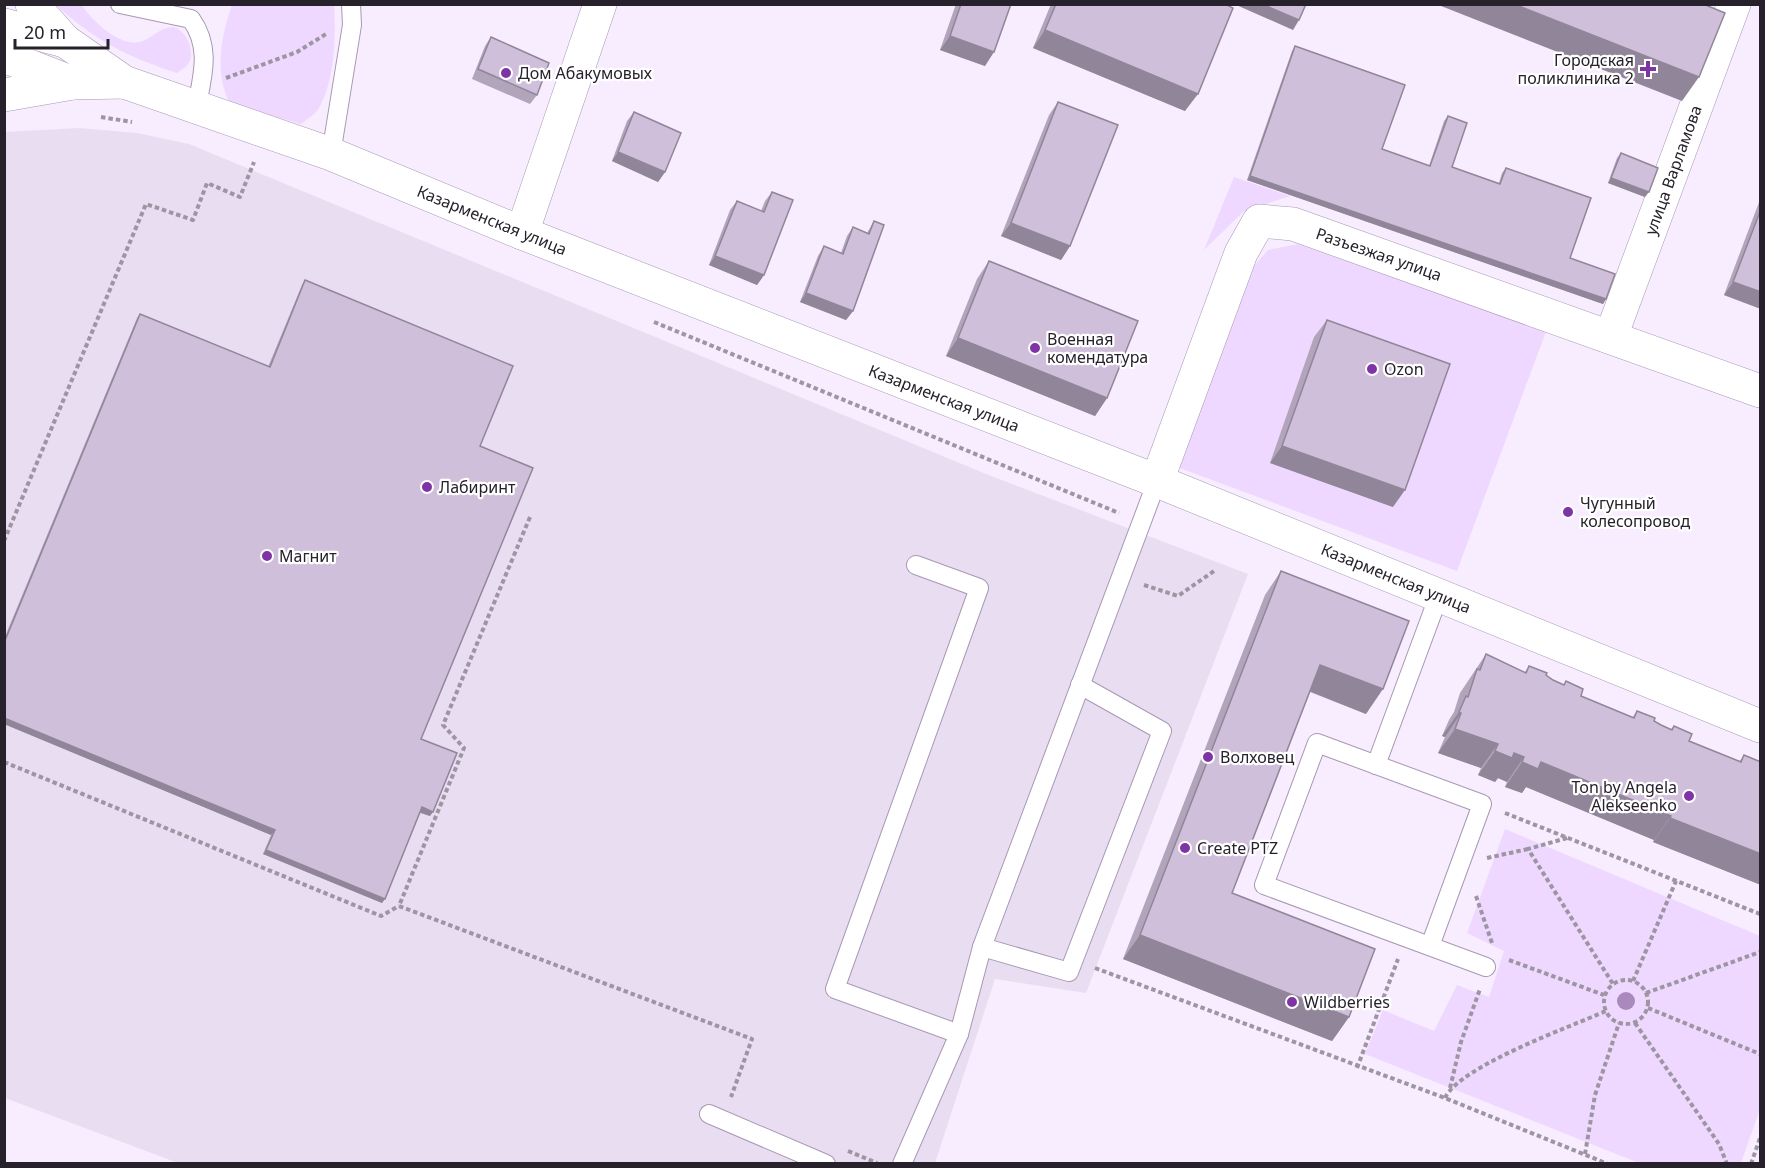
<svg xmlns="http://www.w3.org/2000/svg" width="1765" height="1168" font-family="'Noto Sans',sans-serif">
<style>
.built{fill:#e9ddf2}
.green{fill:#efd8ff}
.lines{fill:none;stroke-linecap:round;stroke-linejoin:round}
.service-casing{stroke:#a898b3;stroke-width:20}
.minor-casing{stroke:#a898b3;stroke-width:34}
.path{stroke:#9e95a3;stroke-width:4;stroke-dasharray:4.5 3;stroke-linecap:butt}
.service{stroke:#fff;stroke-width:18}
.minor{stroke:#fff;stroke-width:33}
.tree{fill:#aa89bd}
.wall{fill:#b2a4bb}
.shaded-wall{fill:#918699}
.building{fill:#cfbfda;stroke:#918699;stroke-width:1.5}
.poi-dot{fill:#7f34a6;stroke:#fff;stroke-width:2}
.labels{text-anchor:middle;stroke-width:4.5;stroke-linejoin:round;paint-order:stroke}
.poi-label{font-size:16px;fill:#27212b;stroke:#fff;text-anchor:start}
.street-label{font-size:16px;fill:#27212b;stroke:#fff}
</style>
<rect width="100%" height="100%" fill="#f7edfe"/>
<polygon class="built" points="79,128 137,133 189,144 986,474 1248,574 1086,993 995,979 935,1163 178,1163 5,1098 4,132"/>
<g class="green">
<path d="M56,5H82C92,21 121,49 143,41C153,37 161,27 172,27C184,28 192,45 191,56C191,64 183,69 177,73C128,57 95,41 56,5Z"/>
<path d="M232,5H334C336,36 335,80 319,108C315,115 307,119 301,124L230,104C214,73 221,36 232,5Z"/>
<polygon points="1234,177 1290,196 1244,211 1204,250"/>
<polygon points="1298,244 1547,329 1457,571 1177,467 1246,275 1268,250"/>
<polygon points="1505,829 1760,936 1760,1109 1741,1163 1639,1163 1365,1054 1383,1010 1434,1031 1457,985 1489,997 1504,951 1467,933"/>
</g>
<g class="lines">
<defs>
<g id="service">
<path d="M120,4L191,19C211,47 203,74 197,105"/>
<polyline points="331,154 352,25 351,4"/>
<polyline points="916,565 979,588 835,989 959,1034"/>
<polyline points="1376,765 1439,595"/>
<polyline points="1430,946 1482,804 1317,743 1264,885 1486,967"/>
<polyline points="982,947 1069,972 1162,731 1080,685"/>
<polyline points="709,1114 826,1164"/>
<polyline points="902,1164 959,1034 982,947 1157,481"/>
</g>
<g id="minor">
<polyline points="32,4 65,41 124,82 331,154 522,233 1157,481 1760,726"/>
<polyline points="4,25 65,41"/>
<polyline points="4,56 73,83"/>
<polyline points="4,95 73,83 124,82"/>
<polyline points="522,233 600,4"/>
<polyline points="1611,336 1734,4"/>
<polyline points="1157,481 1241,253 1259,221 1293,224 1760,391"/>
</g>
</defs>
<use href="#service" class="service-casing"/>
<use href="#minor" class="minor-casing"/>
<g class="path">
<polyline points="226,78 297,52 326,34"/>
<polyline points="101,117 132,122"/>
<polyline points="654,322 1119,513"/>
<polyline points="530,517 443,725 464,748 399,906 752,1039 731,1097"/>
<polyline points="4,541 146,204 193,220 207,183 240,197 254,162"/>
<polyline points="1144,585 1178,596 1214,571"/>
<polyline points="4,762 381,916 399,906"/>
<polyline points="1505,813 1760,914"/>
<polyline points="1567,838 1528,849 1613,984"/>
<polyline points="1487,858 1528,849"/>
<polyline points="1476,896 1492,943"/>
<polyline points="1509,960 1604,995"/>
<polyline points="1095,968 1445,1098 1608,1164"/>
<circle cx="1626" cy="1002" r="22"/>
<polyline points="1633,981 1676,881"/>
<polyline points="1646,993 1760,952"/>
<polyline points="1648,1008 1760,1054"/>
<polyline points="1635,1023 1719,1144 1727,1164"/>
<polyline points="1357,1068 1398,959"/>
<polyline points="1450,1088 1461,1042 1480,989"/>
<path d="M1445,1098C1460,1066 1570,1027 1606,1011"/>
<polyline points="848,1151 877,1163"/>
<polyline points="1585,1154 1595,1095 1619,1023"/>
<polyline points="1751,1164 1760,1138"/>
</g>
<use href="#service" class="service"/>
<use href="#minor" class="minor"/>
</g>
<circle class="tree" cx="1626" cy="1001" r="9"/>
<g class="wall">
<polygon points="956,4 1011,4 985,66 940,50"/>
<polygon points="1051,4 1225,4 1185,111 1033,48"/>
<polygon points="491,37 537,95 530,104 472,79 485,46"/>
<polygon points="1295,46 1382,149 1429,166 1444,121 1448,116 1452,167 1499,183 1502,173 1506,168 1570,258 1606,299 1603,304 1247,180 1292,51"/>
<polygon points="1058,102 1070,246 1061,260 1001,236 1049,115"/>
<polygon points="634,112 665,172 658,182 612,161 627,121"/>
<polygon points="1621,153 1645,197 1608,183 1617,158"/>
<polygon points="772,192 764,275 757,285 709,265 730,210 737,201 761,211 765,201"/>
<polygon points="1761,197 1761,309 1724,295"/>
<polygon points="874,221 853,311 846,320 800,302 818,256 824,246 841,253 847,236 853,227 867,233"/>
<polygon points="989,261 1107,398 1095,416 946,356 977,279"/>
<polygon points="305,280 480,446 421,739 430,816 420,813 382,903 263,854 271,835 4,724 4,639 137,318 140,314 268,367 302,285"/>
<polygon points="1327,320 1393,507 1270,463 1314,337"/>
<polygon points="1281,571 1366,714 1310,692 1232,893 1349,1017 1332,1041 1123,959 1265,595"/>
<polygon points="1486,654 1525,672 1529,666 1546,675 1553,680 1564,685 1566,681 1581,696 1632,718 1637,711 1661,725 1671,729 1674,726 1689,741 1739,762 1744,755 1761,762 1761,885 1653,842 1654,840 1526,787 1522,793 1505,787 1507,782 1498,778 1495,782 1478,775 1481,768 1438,753 1445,737 1442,736 1449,720 1454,712 1460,693"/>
</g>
<g class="shaded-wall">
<polygon points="1234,4 1262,4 1299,20 1293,30"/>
<polygon points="1436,4 1514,4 1699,77 1682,101"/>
<polygon points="1045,30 1198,94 1185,111 1033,48"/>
<polygon points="950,36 994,52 985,66 940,50"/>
<polygon points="618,152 665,172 658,182 612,161"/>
<polygon points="1250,176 1606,299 1603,304 1247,180"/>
<polygon points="1611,178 1649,192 1645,197 1608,183"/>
<polygon points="1011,223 1070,246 1061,260 1001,236"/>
<polygon points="715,256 764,275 757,285 709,265"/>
<polygon points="1733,282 1761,292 1761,309 1724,295"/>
<polygon points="806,293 853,311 846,320 800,302"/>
<polygon points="958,338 1107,398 1095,416 946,356"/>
<polygon points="1282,446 1405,490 1393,507 1270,463"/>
<polygon points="1320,665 1383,689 1366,714 1304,689"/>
<polygon points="1459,712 1461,713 1445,737 1442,736"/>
<polygon points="4,718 275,830 271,835 4,724"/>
<polygon points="1455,729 1498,744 1481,768 1438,753"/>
<polygon points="1495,751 1514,753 1524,757 1507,782 1498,778 1495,782 1478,775"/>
<polygon points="1522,762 1541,762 1671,816 1654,840 1526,787 1522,793 1505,787"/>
<polygon points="422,807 433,812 430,816 419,812"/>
<polygon points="1670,818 1761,854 1761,885 1653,842"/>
<polygon points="266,850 385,899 382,903 263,854"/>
<polygon points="1140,935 1349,1017 1332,1041 1123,959"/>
</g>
<g class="building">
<polygon points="961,4 1011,4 994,52 950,36"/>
<polygon points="1056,4 1225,4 1233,8 1198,94 1045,30"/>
<polygon points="1262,4 1306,4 1299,20"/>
<polygon points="1514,4 1703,4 1725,13 1699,77"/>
<polygon points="491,37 549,63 537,95 478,69"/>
<polygon points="1295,46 1405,85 1382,149 1430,166 1448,116 1467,123 1452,167 1500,184 1506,168 1591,198 1570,258 1615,274 1606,299 1250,176"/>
<polygon points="1058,102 1118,125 1070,246 1011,223"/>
<polygon points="634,112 681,133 665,172 618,152"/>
<polygon points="1621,153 1658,168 1649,192 1611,178"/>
<polygon points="772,192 793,200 764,275 715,256 737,201 764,212"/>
<polygon points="1761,209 1761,292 1733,282"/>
<polygon points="874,221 884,225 853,311 806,293 824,246 843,254 853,227 869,234"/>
<polygon points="989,261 1138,321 1107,398 958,338"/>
<polygon points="305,280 513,366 480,446 533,468 421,739 457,753 433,812 422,807 385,899 266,850 275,830 4,718 4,643 140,314 270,367"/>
<polygon points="1327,320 1450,364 1405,490 1282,446"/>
<polygon points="1281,571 1409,621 1383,689 1320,665 1232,893 1375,949 1349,1017 1140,935"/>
<polygon points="1486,654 1526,673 1529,666 1547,673 1546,675 1553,680 1564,685 1566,681 1583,689 1581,696 1634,718 1637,711 1655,718 1654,721 1661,725 1672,730 1674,726 1692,734 1689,741 1741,762 1744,755 1761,762 1761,854 1670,818 1671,816 1541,762 1538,769 1522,762 1524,757 1514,753 1512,758 1495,751 1498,744 1455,729 1461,713 1459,712 1466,696 1468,697 1477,669 1480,670"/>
</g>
<g class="poi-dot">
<path d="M1645 60h6v6h6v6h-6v6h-6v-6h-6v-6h6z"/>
<circle cx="506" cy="73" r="6"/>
<circle cx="1035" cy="348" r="6"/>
<circle cx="1372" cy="369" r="6"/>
<circle cx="427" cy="487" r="6"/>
<circle cx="1568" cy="512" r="6"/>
<circle cx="267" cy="556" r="6"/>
<circle cx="1208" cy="757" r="6"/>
<circle cx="1689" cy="796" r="6"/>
<circle cx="1185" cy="848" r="6"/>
<circle cx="1292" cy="1002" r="6"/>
</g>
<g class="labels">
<g class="poi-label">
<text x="1634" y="66" text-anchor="end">Городская<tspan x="1634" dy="18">поликлиника 2</tspan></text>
<text x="518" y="79">Дом Абакумовых</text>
<text x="1047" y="345">Военная<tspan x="1047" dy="18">комендатура</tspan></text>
<text x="1384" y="375">Ozon</text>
<text x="439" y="493">Лабиринт</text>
<text x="1580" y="509">Чугунный<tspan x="1580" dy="18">колесопровод</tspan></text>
<text x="279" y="562">Магнит</text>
<text x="1220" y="763">Волховец</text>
<text x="1677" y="793" text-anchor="end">Ton by Angela<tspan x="1677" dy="18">Alekseenko</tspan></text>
<text x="1197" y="854">Create PTZ</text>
<text x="1304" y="1008">Wildberries</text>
</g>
<g class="street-label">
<text transform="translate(1673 170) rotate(-70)" y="6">улица Варламова</text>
<text transform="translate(492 220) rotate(22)" y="6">Казарменская улица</text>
<text transform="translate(1379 254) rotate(19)" y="6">Разъезжая улица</text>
<text transform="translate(944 398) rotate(21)" y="6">Казарменская улица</text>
<text transform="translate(1396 578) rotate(22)" y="6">Казарменская улица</text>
</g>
</g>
<rect width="1765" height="1168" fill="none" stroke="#27212b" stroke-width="12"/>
<path d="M15 39v9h93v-9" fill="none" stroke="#27212b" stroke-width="3"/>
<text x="24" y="39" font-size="18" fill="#27212b" stroke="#ffffff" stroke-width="4.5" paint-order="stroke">20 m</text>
</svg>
